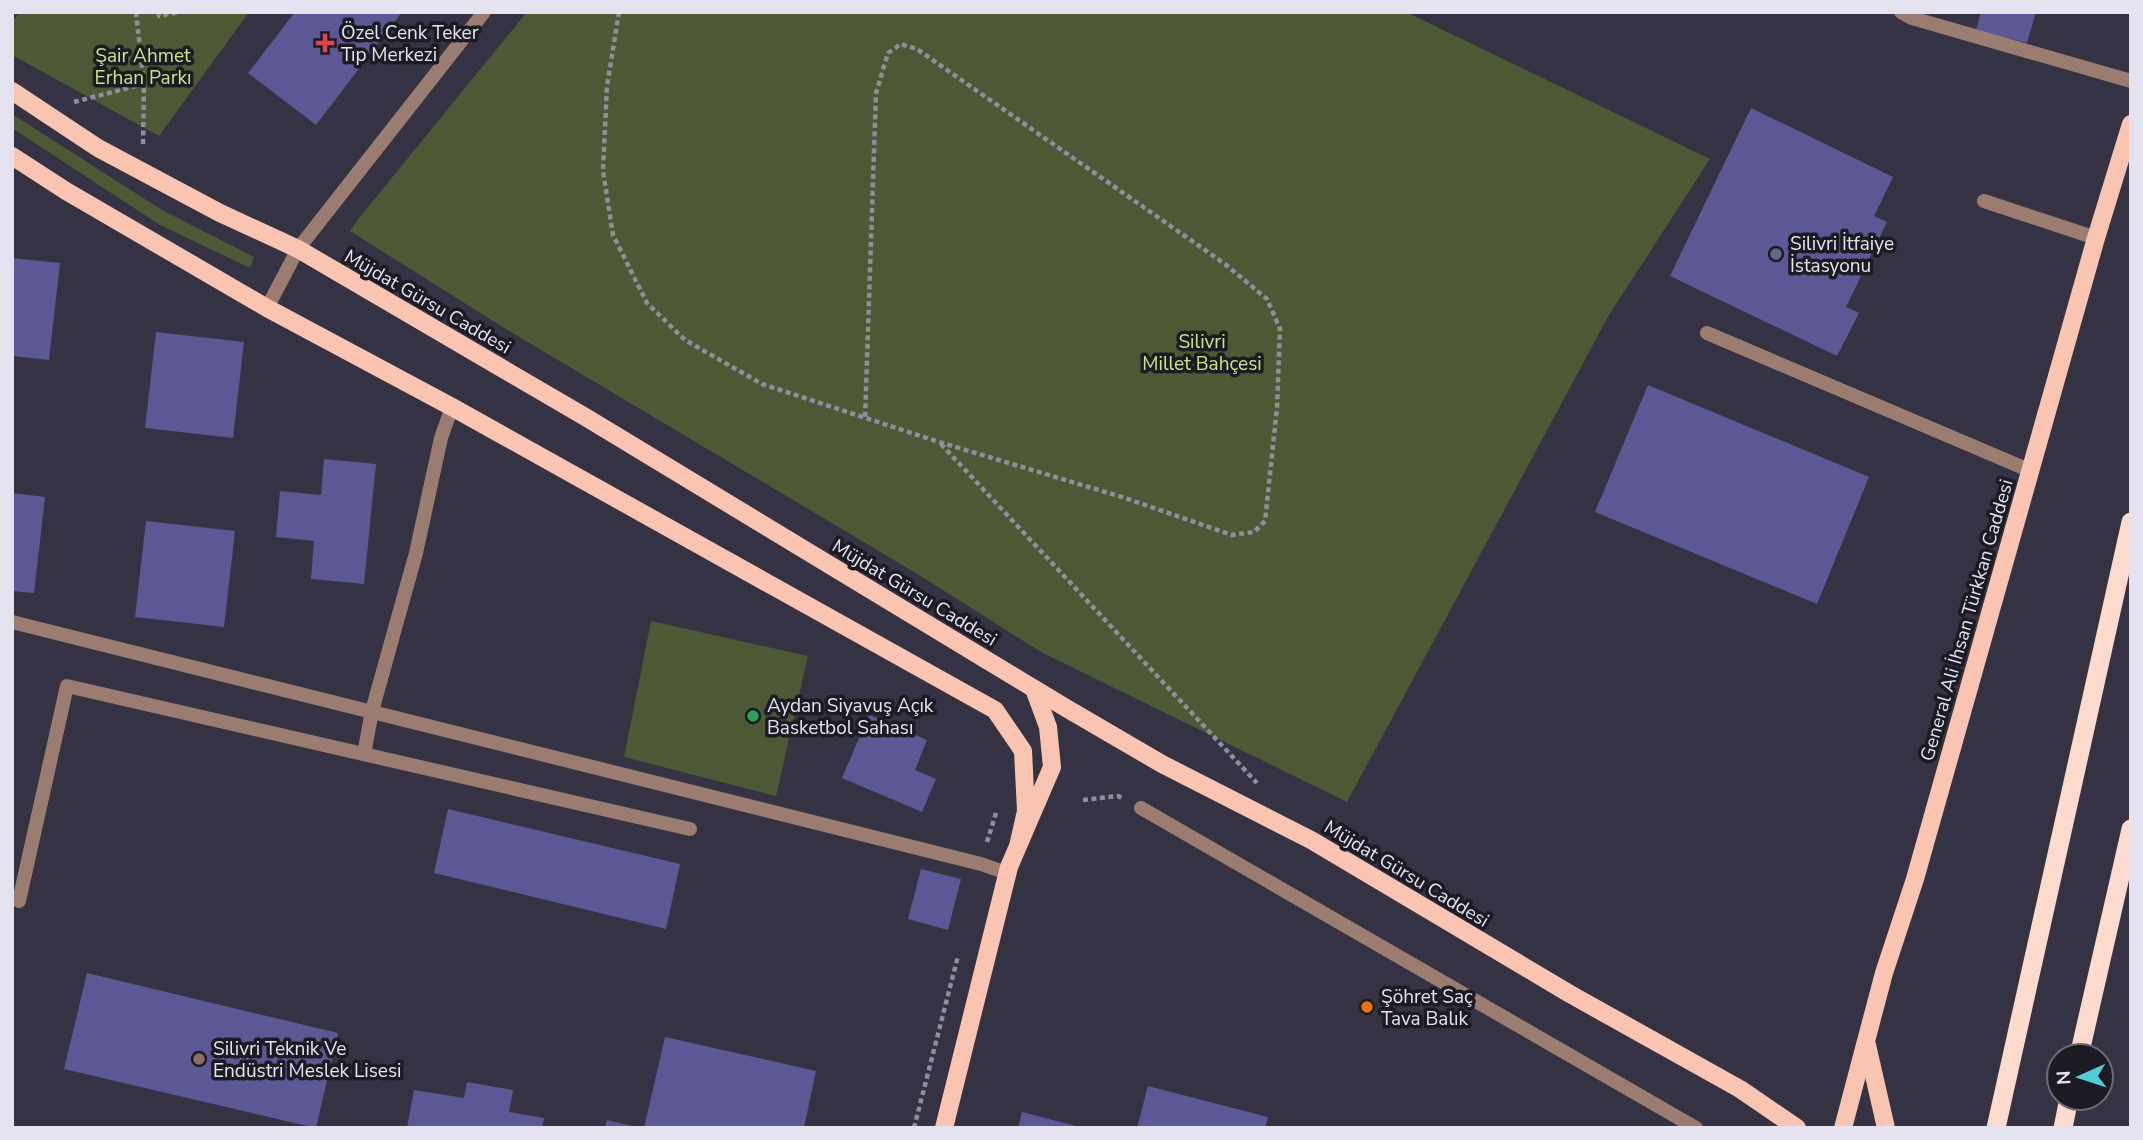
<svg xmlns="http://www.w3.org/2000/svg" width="2143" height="1140" font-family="'Nunito Sans',sans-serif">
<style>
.green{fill:#4d5934}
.building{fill:#5c5895}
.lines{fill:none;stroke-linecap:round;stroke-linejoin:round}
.path{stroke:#8f8e9c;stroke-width:4.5;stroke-dasharray:5 3.5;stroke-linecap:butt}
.service{stroke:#9b7c70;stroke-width:14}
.minor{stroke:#9b7c70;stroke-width:14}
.primary{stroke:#f9c5b2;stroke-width:18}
.trunk{stroke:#fcdacd;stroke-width:19}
.health-dot{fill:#e0444e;stroke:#1c1b23;stroke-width:2.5}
.service-dot{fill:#5c6f8a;stroke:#1c1b23;stroke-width:2.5}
.leisure-dot{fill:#2e9e5b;stroke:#1c1b23;stroke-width:2.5}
.food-dot{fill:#e8710a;stroke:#1c1b23;stroke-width:2.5}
.education-dot{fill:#8d6e63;stroke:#1c1b23;stroke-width:2.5}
.labels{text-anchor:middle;stroke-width:7;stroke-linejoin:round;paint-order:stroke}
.poi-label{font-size:19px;fill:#e4e3ef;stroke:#1c1b23;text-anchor:start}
.park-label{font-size:19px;fill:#c7e788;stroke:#1c1b23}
.street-label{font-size:19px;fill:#e4e3ef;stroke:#1c1b23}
</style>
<rect width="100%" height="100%" fill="#343243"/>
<g class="green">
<polygon points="19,12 249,12 159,136 12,55 12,23"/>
<polygon points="527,12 1406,12 1710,159 1609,315 1347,802 1041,652 919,575 501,326 350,231 359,218"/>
<polygon points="12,114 162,210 254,257 250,268 160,225 12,128"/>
<polygon points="651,621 808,656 776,796 624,757"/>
</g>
<g class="building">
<polygon points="295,12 402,12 316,125 248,73"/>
<polygon points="1981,12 2036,12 2027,43 1976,30"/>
<polygon points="1751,108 1893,177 1874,216 1887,222 1846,307 1859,313 1837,356 1670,276"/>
<polygon points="12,258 60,263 49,360 12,356"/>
<polygon points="156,332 244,342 233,438 145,428"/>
<polygon points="1648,385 1869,477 1817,604 1595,512"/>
<polygon points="324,459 376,464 364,584 311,579 314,541 276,537 280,491 321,495"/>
<polygon points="12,493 45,497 34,593 12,591"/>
<polygon points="146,521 235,531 224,627 135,617"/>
<polygon points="869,715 927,740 915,770 936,779 922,812 842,778"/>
<polygon points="448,809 680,864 666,929 434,873"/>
<polygon points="921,869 961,879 948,930 908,919"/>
<polygon points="87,973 338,1033 316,1128 64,1069"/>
<polygon points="665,1037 816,1071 804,1128 644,1128"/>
<polygon points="467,1082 513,1090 509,1112 544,1118 542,1128 407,1128 414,1090 464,1098"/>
<polygon points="1148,1086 1268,1117 1265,1128 1137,1128"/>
<polygon points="1022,1112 1080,1127 1080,1128 1018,1128"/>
<polygon points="607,1120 636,1127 636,1128 605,1128"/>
</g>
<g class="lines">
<g class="path">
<polyline points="136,12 144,84 143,144"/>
<polyline points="158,12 159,16 179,12"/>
<polyline points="619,12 607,86 603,171 613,235 647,303 685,340 762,384 939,442 1122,497 1232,535 1254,532 1265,521 1277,408 1280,329 1267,299 1225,264 917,49 901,44 888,53 876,93 865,419"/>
<polyline points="74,102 144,84"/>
<polyline points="941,444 1257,783"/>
<polyline points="1083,800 1118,796 1122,798"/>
<polyline points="987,842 997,810"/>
<polyline points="914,1128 958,956"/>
</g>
<g class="service">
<polyline points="1984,201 2096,238"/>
<polyline points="364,754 372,711"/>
<polyline points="19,901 67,686 690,829"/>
</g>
<g class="minor">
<polyline points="1901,12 1912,18 2131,81"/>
<polyline points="267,308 298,249 484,12"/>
<polyline points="1707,333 2031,471"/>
<polyline points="12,622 981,864 1007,873"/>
<polyline points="372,711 416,553 441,438 452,407"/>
<polyline points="1141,808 1696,1128"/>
</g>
<g class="primary">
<polyline points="12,91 98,148 220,213 298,249 587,418 1066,708 1162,764 1311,840 1570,994 1740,1089 1797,1128"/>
<polyline points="12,156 66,191 267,308 452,407 995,710 1023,751 1026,811 1019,842"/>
<polyline points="1867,1045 1886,1128"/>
<polyline points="944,1128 1009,867 1052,767 1048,727 1034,689"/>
<polyline points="1843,1128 1884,973 1915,879 2096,238 2131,124"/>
</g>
<g class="trunk">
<polyline points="2079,1056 2131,829"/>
<polyline points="1996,1128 2131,522"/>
<polyline points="2063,1128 2069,1098"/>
</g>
</g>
<path class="health-dot" d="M321.5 32.5h7v7h7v7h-7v7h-7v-7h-7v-7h7z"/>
<circle class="service-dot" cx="1776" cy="254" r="7"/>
<circle class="leisure-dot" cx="753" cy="716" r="7"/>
<circle class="food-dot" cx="1367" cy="1007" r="7"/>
<circle class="education-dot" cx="199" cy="1059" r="7"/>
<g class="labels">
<g class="poi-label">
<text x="341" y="39">Özel Cenk Teker<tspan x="341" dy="22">Tıp Merkezi</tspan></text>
<text x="1790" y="250">Silivri İtfaiye<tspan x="1790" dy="22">İstasyonu</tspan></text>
<text x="767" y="712">Aydan Siyavuş Açık<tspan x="767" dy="22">Basketbol Sahası</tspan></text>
<text x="1381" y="1003">Şöhret Saç<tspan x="1381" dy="22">Tava Balık</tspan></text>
<text x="213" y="1055">Silivri Teknik Ve<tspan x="213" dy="22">Endüstri Meslek Lisesi</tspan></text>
</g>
<g class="park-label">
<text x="143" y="62">Şair Ahmet<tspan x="143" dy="22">Erhan Parkı</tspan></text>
<text x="1202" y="348">Silivri<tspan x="1202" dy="22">Millet Bahçesi</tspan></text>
</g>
<g class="street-label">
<text transform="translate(428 301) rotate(30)" y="7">Müjdat Gürsu Caddesi</text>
<text transform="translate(915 592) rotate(31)" y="7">Müjdat Gürsu Caddesi</text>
<text transform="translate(1966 620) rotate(-74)" y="7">General Ali İhsan Türkkan Caddesi</text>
<text transform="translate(1407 873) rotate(31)" y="7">Müjdat Gürsu Caddesi</text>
</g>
</g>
<rect width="2143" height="1140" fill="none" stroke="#e4e3ef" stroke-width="28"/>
<g transform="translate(2080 1077) rotate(267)"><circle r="33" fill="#1c1b23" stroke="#6c6b75" stroke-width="2"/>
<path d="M0-5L12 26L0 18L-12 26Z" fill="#52ccd5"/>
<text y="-10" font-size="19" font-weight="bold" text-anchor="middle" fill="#e4e3ef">N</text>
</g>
</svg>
